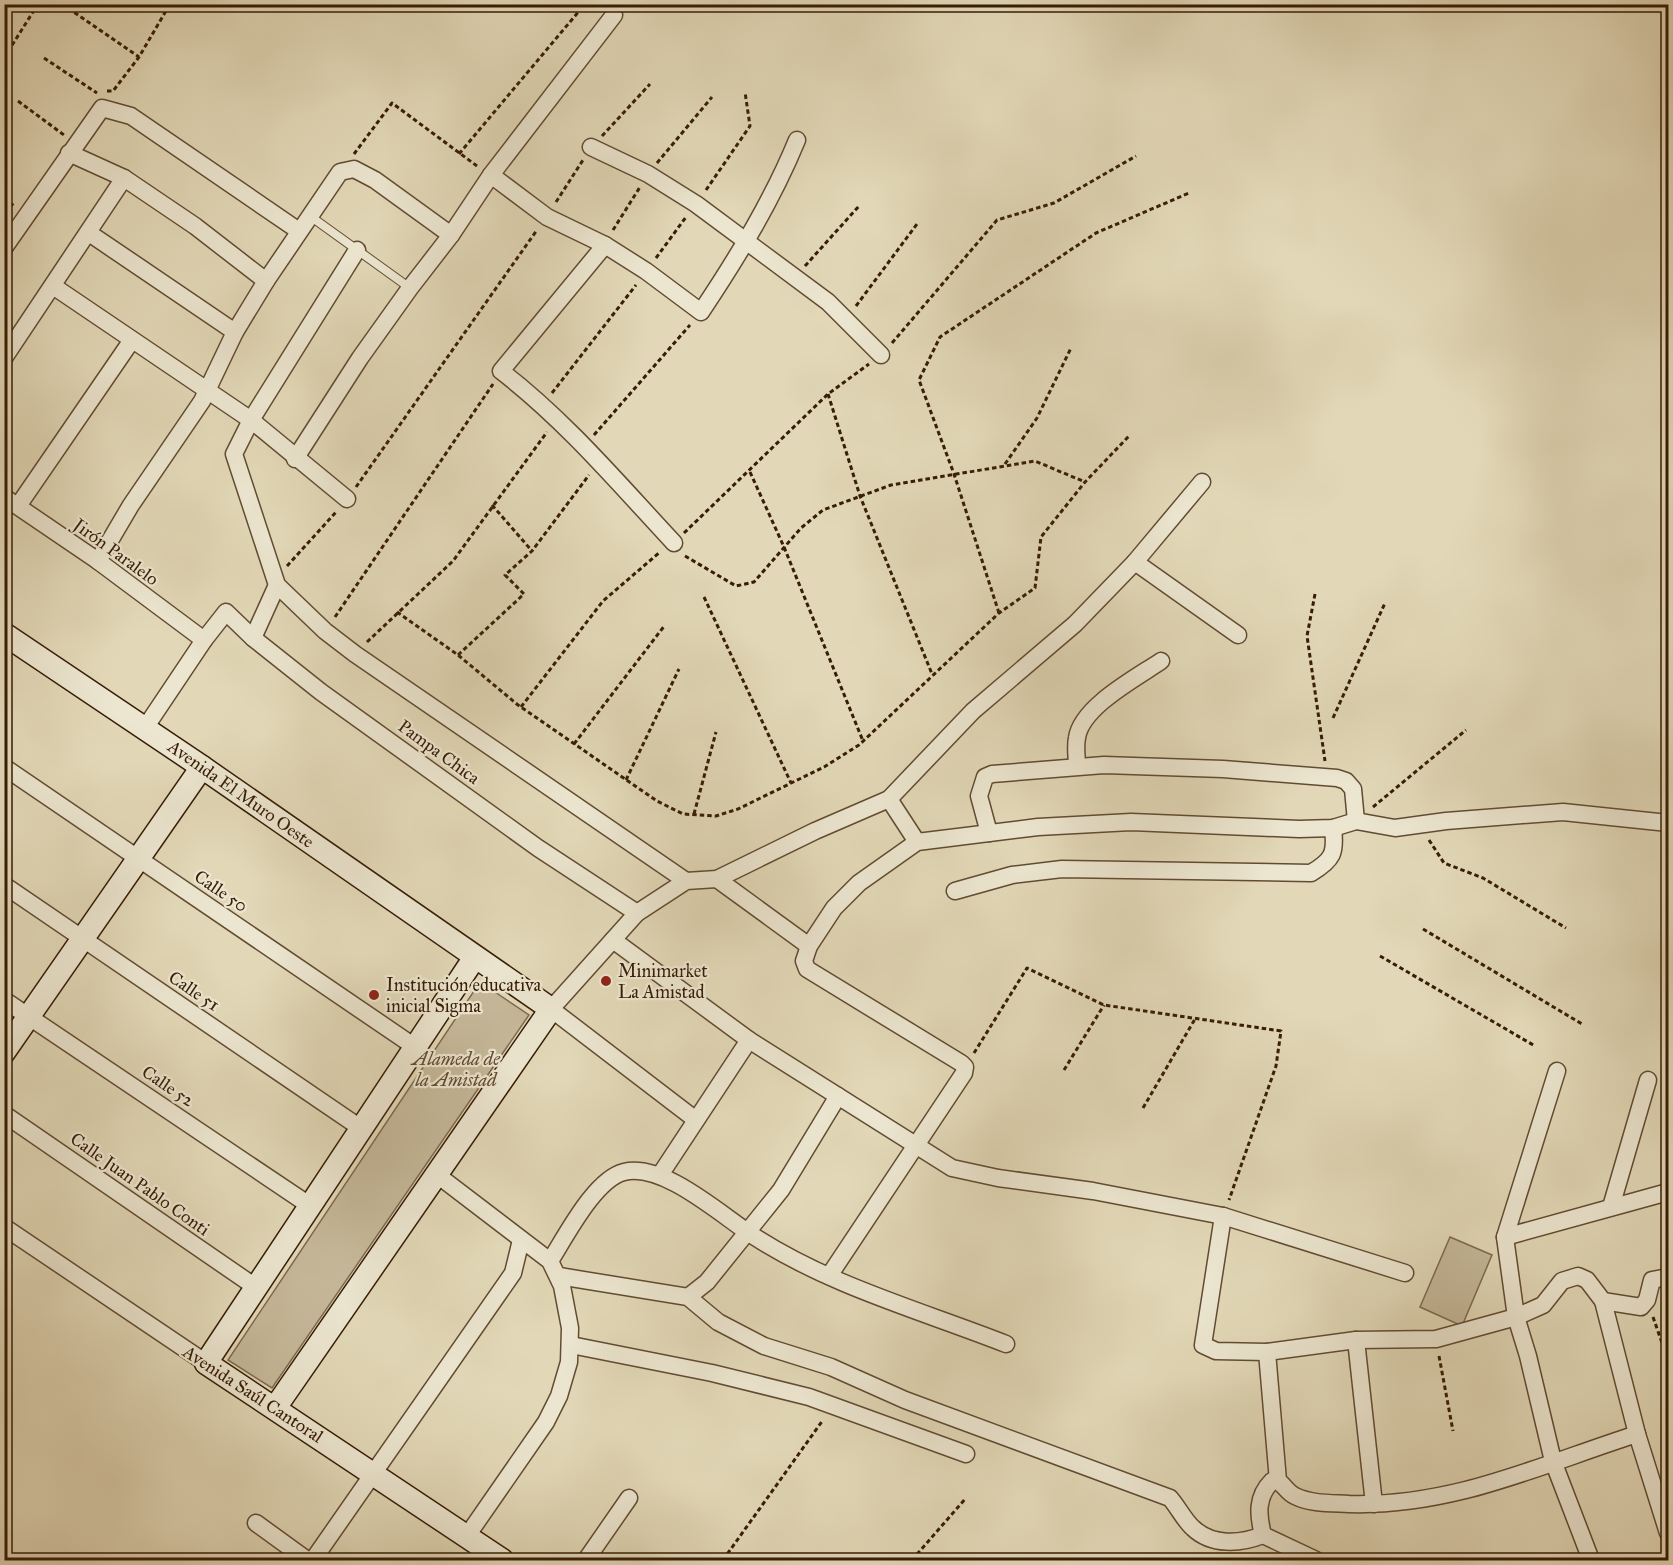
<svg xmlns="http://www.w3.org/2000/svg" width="1673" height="1565" font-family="'IM FELL Great Primer',serif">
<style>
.green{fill:#c5b899;stroke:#7e6a50;stroke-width:1.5}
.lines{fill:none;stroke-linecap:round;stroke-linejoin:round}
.lane-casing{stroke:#624b32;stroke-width:10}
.street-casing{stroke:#624b32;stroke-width:19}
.secondary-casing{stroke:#371c06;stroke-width:25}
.path{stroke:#371c06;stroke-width:3;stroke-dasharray:4.5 3;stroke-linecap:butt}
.lane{stroke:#ece6d0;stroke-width:8}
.street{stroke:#ece6d0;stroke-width:16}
.secondary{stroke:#ece6d0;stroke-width:22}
.poi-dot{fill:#8f2418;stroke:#ece6d0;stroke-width:2}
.labels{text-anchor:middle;stroke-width:4.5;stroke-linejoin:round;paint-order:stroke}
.street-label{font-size:18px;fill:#371c06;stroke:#ece6d0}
.poi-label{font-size:18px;fill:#371c06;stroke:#ece6d0;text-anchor:start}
.park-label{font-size:18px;font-style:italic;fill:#624b32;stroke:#ece6d0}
</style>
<rect width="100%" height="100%" fill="#e2d8b7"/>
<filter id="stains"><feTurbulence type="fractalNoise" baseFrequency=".00333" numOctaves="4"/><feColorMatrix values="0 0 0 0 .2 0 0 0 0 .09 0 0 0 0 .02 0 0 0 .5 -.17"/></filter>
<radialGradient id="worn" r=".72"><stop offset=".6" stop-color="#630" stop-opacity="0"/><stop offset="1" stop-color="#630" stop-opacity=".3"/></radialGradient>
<g class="green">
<polygon points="480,982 529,1015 272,1388 228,1360"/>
<polygon points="1450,1237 1492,1255 1462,1326 1420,1307"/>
</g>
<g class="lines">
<defs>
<polyline id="lane" points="310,216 410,288"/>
<g id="street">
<polyline points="591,147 648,174 696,204 828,302 881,355"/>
<polyline points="69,153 124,178 195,226 266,281"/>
<path d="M491,175L547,217L605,245L646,271L701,312C737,258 772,201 797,140"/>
<polyline points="89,233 235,332"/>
<path d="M605,245L501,371C565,420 619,484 674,543"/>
<polyline points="4,248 102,108 131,116 299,231"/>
<polyline points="357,250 251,420 234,454 277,585 325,631 355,654 686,881"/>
<polyline points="53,286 251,420 347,499"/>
<polyline points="4,358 124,178"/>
<polyline points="295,459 360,358 410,288 451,235 491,175 614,15"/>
<polyline points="4,497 98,561 204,640"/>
<polyline points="18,506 132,340"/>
<polyline points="98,561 131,505 202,401 235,332 266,281 340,172 354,169 375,180 451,235"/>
<polyline points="1135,562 1238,635"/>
<polyline points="253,638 277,585"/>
<polyline points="145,728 204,640 226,612 253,638 321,692 538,848 637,913"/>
<path d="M1077,766C1077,757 1075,747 1077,738C1081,707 1136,678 1161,661"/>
<polyline points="4,767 415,1047"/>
<polyline points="889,799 917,842"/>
<polyline points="989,833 979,796 985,777 992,774 1104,765 1223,769 1337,778 1346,781 1353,789 1356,821"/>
<polyline points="717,879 809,946"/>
<polyline points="4,885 362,1129"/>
<path d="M955,891L1012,875L1062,869L1311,873C1333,860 1336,853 1333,828"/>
<polyline points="613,940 749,1040 952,1168 998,1178 1093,1191 1223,1216 1405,1273"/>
<polyline points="4,1000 309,1205"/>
<polyline points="4,1114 254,1286"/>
<polyline points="696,1120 551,1009 637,913 686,881 717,879 815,831 889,799 973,711 1075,624 1135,562 1202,482"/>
<polyline points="436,1174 550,1261 562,1286 570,1328 569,1362 559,1396 546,1422 467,1536"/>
<polyline points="660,1175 749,1040"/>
<polyline points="1611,1207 1648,1080"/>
<polyline points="1223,1216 1203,1345 1216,1351 1267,1352 1356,1340 1436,1339 1516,1317 1543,1305 1562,1281 1578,1276 1587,1280 1603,1301 1641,1307 1647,1300 1652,1280 1668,1277"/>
<polyline points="4,1227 206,1363"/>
<polyline points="1505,1237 1557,1071"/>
<path d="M550,1261C566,1236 595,1179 624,1172C664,1162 723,1217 755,1237C831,1286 922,1311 1006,1344"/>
<path d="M559,1276L688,1297L718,1322L764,1346L831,1367L905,1400L1170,1498C1178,1507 1184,1520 1193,1528C1212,1546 1240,1544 1263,1535"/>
<polyline points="829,1276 964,1073 965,1067 961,1063 807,969 804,961 809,946 834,908 859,883 917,842 1038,827 1131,822 1299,829 1333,828 1356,821 1395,828 1446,821 1563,812 1668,823"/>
<polyline points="688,1297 707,1282 781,1190 838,1096"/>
<polyline points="1603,1301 1637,1434 1668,1533"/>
<polyline points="1356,1340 1374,1504"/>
<polyline points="571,1345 712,1373 809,1397 966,1454"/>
<path d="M1267,1352L1278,1481C1284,1485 1288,1493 1295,1496C1311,1504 1331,1503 1349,1504C1453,1507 1540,1465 1637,1434"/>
<path d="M1278,1481H1272C1256,1497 1258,1515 1263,1535L1316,1560"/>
<polyline points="256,1523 307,1560"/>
<polyline points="313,1560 513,1273 521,1240"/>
<polyline points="586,1560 629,1498"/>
<polyline points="1591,1560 1553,1461 1528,1356 1516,1317 1505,1237 1668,1192"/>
</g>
<g id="secondary">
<polyline points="4,634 202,767 551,1009 275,1408"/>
<polyline points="475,957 206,1363 502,1560"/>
<polyline points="4,1052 202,767"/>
</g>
</defs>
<use href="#lane" class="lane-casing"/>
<use href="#street" class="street-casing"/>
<use href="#secondary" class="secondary-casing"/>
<g class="path">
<polyline points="62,4 139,57"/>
<polyline points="4,58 38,4"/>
<polyline points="44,58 97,93"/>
<polyline points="107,91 113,91 139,57 170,4"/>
<polyline points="18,101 64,135"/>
<polyline points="602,136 650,84"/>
<polyline points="354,154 392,103 477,166"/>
<polyline points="459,154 585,4"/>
<polyline points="657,163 712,97"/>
<polyline points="706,190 750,126 745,92"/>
<polyline points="4,198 14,206"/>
<polyline points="556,202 583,160"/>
<polyline points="613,230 640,187"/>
<polyline points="656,258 686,217"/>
<polyline points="805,266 859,206"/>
<polyline points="856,306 917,224"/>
<polyline points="892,343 997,220 1054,203 1136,156"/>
<polyline points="552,393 636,285"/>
<polyline points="828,394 860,496 932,674"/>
<polyline points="594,435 690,325"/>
<polyline points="1005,464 1037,418 1071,348"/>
<polyline points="750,472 784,547 863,741"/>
<polyline points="356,487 537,230"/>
<polyline points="492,505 532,551"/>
<polyline points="684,533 828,394 869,364"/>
<polyline points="685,556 736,586 754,582 801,528 823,510 891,485 1035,461 1085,482"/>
<polyline points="287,566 337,511"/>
<polyline points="1315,594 1307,636 1325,761"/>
<polyline points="704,597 791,783"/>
<polyline points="397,612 458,655 518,705 657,801 683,814 716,816 738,809 824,767 859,745 999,613 1035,588 1041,537 1085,482 1130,435"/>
<polyline points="999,613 954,474 919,380 940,337 1096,233 1189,193"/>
<polyline points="335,617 493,384"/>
<polyline points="367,642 453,561 547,432"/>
<polyline points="458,655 524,594 505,575 532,551 589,475"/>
<polyline points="521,707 603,601 660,552"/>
<polyline points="1333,718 1385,603"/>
<polyline points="574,744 665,625"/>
<polyline points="626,780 679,669"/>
<polyline points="1373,807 1466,730"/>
<polyline points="694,814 716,732"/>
<polyline points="1429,840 1444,863 1483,878 1566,928"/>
<polyline points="1423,929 1582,1024"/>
<polyline points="1380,956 1535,1046"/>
<polyline points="974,1053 1027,968 1104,1005 1281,1031 1276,1066 1229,1200"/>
<polyline points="1064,1070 1104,1005"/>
<polyline points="1143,1108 1195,1019"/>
<polyline points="1653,1317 1668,1360"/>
<polyline points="1439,1356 1453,1431"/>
<polyline points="723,1560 823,1420"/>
<polyline points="912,1560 966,1498"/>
</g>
<use href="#lane" class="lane"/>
<use href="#street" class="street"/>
<use href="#secondary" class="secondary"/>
</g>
<g class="poi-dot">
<circle cx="606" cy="981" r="6"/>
<circle cx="374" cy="995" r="6"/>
</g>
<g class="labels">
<g class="street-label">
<text transform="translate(116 552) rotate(36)" y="6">Jirón Paralelo</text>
<text transform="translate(439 752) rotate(36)" y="6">Pampa Chica</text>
<text transform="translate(241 794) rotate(35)" y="6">Avenida El Muro Oeste</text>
<text transform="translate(221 891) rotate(34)" y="6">Calle 50</text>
<text transform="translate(194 991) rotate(34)" y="6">Calle 51</text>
<text transform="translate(168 1086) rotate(34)" y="6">Calle 52</text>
<text transform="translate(140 1184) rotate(35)" y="6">Calle Juan Pablo Conti</text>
<text transform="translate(253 1394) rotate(33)" y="6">Avenida Saúl Cantoral</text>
</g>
<g class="poi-label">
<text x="618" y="977">Minimarket<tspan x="618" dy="21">La Amistad</tspan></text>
<text x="386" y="991">Institución educativa<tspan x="386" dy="21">inicial Sigma</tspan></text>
</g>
<g class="park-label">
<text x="456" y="1065">Alameda de<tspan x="456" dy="21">la Amistad</tspan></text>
</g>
</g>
<rect width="1673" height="1565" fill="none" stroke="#e2d8b7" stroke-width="24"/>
<rect x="6" y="6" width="1661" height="1553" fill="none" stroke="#371c06" stroke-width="3"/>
<rect x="12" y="12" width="1649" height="1541" fill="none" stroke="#371c06" stroke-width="1.5"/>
<rect width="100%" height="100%" filter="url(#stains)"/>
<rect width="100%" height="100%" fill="url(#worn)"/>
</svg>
